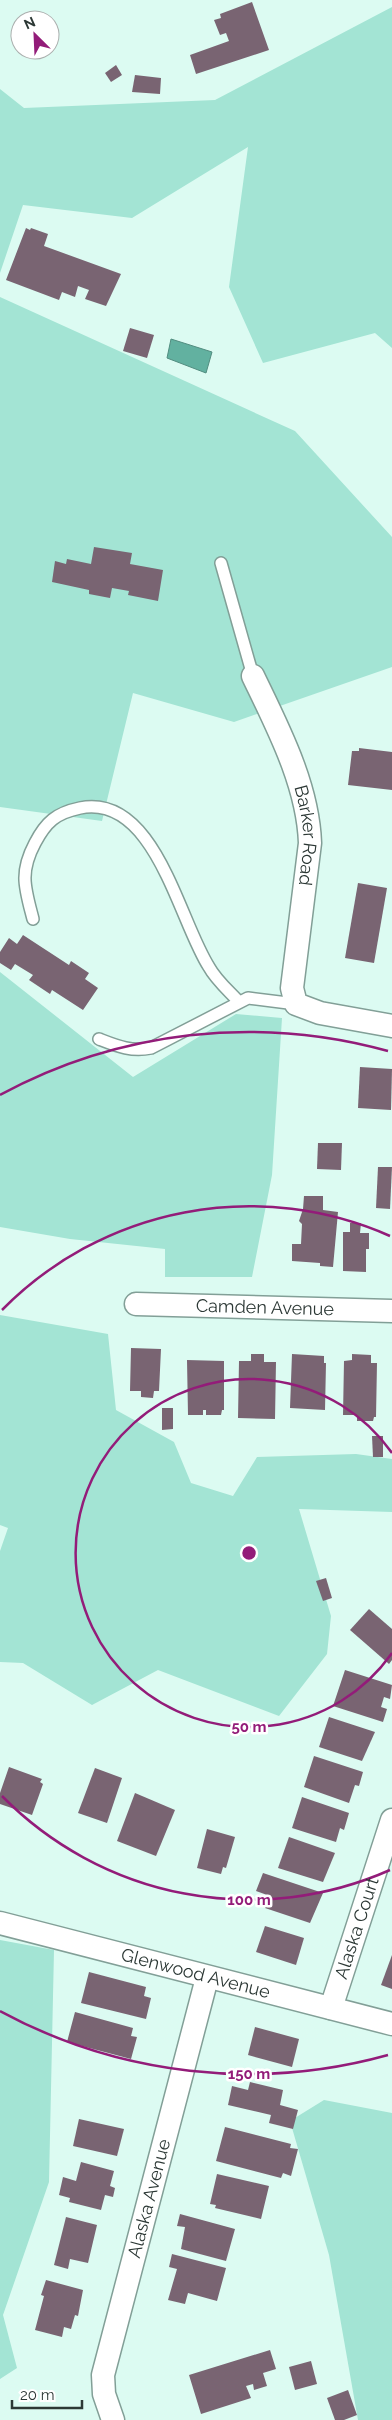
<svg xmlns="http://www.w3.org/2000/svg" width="392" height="2420" font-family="Raleway,sans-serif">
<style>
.green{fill:#a3e4d4}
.water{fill:#62b1a0;stroke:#528d80}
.building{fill:#796472}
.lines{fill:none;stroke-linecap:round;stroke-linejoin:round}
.lane-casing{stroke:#829f97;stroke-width:14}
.street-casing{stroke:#829f97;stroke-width:25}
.lane{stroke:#fff;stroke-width:11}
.street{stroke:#fff;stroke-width:22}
.ring{fill:none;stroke:#931c79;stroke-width:2.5}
.labels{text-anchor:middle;stroke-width:5;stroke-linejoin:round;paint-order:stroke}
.street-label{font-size:18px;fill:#2c3835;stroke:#fff}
.centre{fill:#931c79;stroke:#fff;stroke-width:2.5}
.ring-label{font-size:15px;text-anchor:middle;font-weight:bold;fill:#931c79;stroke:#fff;stroke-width:5;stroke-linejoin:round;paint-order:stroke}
</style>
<rect width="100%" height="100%" fill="#dcfbf2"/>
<g class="green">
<polygon points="392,7 392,348 375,333 263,363 229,287 248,147 132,218 23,205 0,273 0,89 24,108 215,100"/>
<polygon points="0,297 295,431 392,537 392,667 234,722 133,693 102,821 0,807"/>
<polygon points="0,972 133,1077 236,1014 282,1018 272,1175 252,1277 165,1277 165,1249 70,1239 0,1227"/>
<polygon points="0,1315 108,1334 116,1410 174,1442 191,1483 233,1496 257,1457 356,1454 392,1459 392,1512 299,1509 331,1616 327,1654 279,1716 158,1670 92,1705 23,1663 0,1662 0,1551 8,1528 0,1525"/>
<polygon points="0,1940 54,1950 49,2182 3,2315 17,2368 0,2379"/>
<polygon points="324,2100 392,2113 392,2420 358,2420 329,2255 290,2121"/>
</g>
<polygon class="water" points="171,339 212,352 206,373 167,358"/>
<g class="building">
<polygon points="252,2 269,50 196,74 190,55 229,41 226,33 220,35 214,20 221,18 220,14"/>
<polygon points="116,65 122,75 111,82 105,73"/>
<polygon points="135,75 161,78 160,94 132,92"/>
<polygon points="26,228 30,230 31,228 48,234 44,246 121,274 106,306 85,299 89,290 78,286 75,297 62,292 59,300 6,280"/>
<polygon points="130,328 154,335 147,358 123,351"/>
<polygon points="94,547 132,553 130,564 163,570 158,601 128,595 129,591 112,588 110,598 89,594 89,590 52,582 55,561 66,564 67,559 91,564"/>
<polygon points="359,748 392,752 392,790 348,785 352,751 359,751"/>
<polygon points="358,883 387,888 374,963 345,958"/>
<polygon points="23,935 69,965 71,961 89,973 85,979 98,988 83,1010 52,990 50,994 29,980 33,975 15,964 11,970 0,963 0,952 9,938 17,944"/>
<polygon points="360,1067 392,1069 391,1110 358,1108"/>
<polygon points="318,1143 342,1143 341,1170 317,1169"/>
<polygon points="378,1167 392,1167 390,1209 376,1208"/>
<polygon points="304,1196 323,1196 323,1210 338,1212 333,1267 320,1266 320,1263 292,1261 292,1244 301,1244 302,1224 299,1221 303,1209"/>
<polygon points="350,1223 361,1223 360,1233 369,1233 369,1249 366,1249 366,1272 343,1271 343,1232 350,1232"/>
<polygon points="131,1348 161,1349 159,1391 154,1391 153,1398 141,1397 141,1391 130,1391"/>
<polygon points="251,1354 264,1354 264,1362 276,1362 275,1419 238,1418 239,1361 251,1361"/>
<polygon points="292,1354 324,1356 324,1363 326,1363 325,1410 290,1408"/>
<polygon points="352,1354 371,1355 371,1363 377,1363 376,1417 374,1417 373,1421 357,1421 357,1415 343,1415 344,1361 352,1360"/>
<polygon points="187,1360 224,1361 224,1410 222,1410 221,1415 206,1415 206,1410 203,1410 203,1415 188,1415"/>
<polygon points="162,1408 173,1408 173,1429 162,1430"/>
<polygon points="372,1436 383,1436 383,1457 373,1457"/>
<polygon points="326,1578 332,1598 323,1601 316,1581"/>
<polygon points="369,1609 392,1629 392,1660 389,1664 350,1630"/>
<polygon points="345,1670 392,1685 390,1699 384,1697 381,1707 387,1709 383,1722 333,1706"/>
<polygon points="329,1717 375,1732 362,1761 319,1747"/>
<polygon points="314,1756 363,1772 359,1786 355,1785 349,1803 304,1787"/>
<polygon points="9,1767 42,1779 40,1782 43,1784 32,1815 0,1804 0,1793"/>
<polygon points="95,1768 122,1778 107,1823 78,1813"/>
<polygon points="135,1793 175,1810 156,1856 117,1841"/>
<polygon points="302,1797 349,1813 344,1830 340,1828 336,1842 292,1828"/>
<polygon points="207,1829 235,1837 226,1868 223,1867 221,1874 197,1868"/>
<polygon points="289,1837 335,1853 323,1882 278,1868"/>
<polygon points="263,1873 323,1893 310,1923 265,1908 270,1896 256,1891"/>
<polygon points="265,1926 304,1938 296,1965 256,1952"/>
<polygon points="392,1955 392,1989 381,1985"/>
<polygon points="89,1972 146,1987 144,1996 151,1998 146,2019 81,2003"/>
<polygon points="75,2012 133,2028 131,2036 137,2037 131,2059 67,2042"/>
<polygon points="255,2027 299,2039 292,2067 248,2055"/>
<polygon points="250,2082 283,2090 280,2105 298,2110 293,2129 269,2123 271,2115 228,2105 232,2086 248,2090"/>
<polygon points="79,2119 124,2129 117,2156 73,2146"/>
<polygon points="225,2127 291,2144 290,2148 298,2149 291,2176 283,2173 281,2178 216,2161"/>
<polygon points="81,2162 114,2171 110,2186 115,2188 113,2197 105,2195 101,2210 69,2202 70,2198 59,2195 63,2177 76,2181"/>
<polygon points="217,2174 269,2186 261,2219 215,2208 216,2205 210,2204"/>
<polygon points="180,2214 235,2229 226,2261 181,2249 185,2227 177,2226"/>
<polygon points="66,2217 97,2225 88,2263 70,2259 68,2269 54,2265"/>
<polygon points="172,2254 226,2268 217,2301 188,2293 185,2304 168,2300 177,2269 169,2267"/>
<polygon points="46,2280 83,2290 78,2316 75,2315 71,2329 64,2327 62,2337 35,2330 44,2296 41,2295"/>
<polygon points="270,2350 276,2369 263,2373 267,2386 254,2390 253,2384 246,2386 251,2398 201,2414 189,2375"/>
<polygon points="311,2361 317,2384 295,2390 289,2367"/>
<polygon points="348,2390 357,2415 344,2420 335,2420 327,2398"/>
</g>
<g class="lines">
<defs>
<g id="lane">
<polyline points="221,563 253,676"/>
<path d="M33,919C25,888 19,873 35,843C46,822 56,813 80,808C155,793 179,921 209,967C216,980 229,991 239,1002"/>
<path d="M99,1039C117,1046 131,1052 151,1048L248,998L296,1004"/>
</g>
<g id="street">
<path id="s1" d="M253,676C278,728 308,785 310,843L292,988L296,1004L320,1013L392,1026"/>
<path id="s2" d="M136,1304L392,1311"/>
<path id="s3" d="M0,1923L392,2024"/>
<path id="s4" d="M331,2008L392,1820"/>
<path id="s5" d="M113,2420L104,2394L103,2375L207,1978"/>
</g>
</defs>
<use href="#lane" class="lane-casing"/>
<use href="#street" class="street-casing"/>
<use href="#lane" class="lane"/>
<use href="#street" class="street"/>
</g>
<g class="ring">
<path d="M392 1653A174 174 0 1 1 392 1453"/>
<path d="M390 1870A347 347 0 0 1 2 1796M2 1310A347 347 0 0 1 390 1236"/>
<path d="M388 2055A521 521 0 0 1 0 2011M0 1095A521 521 0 0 1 388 1051"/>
</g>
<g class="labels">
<g class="street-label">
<text dy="6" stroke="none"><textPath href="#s1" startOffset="170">Barker Road</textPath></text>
<text dy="6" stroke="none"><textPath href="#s2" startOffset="129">Camden Avenue</textPath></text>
<text dy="6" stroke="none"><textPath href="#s4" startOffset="84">Alaska Court</textPath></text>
<text dy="6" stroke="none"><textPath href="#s3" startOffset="202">Glenwood Avenue</textPath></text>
<text dy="6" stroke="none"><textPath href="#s5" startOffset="229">Alaska Avenue</textPath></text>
</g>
</g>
<circle cx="249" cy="1553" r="8" class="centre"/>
<g class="ring-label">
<text x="249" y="1732">50 m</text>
<text x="249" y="1905">100 m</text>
<text x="249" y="2079">150 m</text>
</g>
<g transform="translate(35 35) rotate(336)"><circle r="24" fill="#ffffff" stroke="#abafae"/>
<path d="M0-4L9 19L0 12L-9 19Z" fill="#931c79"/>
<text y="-8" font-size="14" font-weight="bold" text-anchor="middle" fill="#2c3835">N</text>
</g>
<path d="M12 2400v8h70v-8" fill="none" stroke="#2c3835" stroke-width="2.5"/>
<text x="20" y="2400" font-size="15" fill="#2c3835" stroke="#ffffff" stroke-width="4" paint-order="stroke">20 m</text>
</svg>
